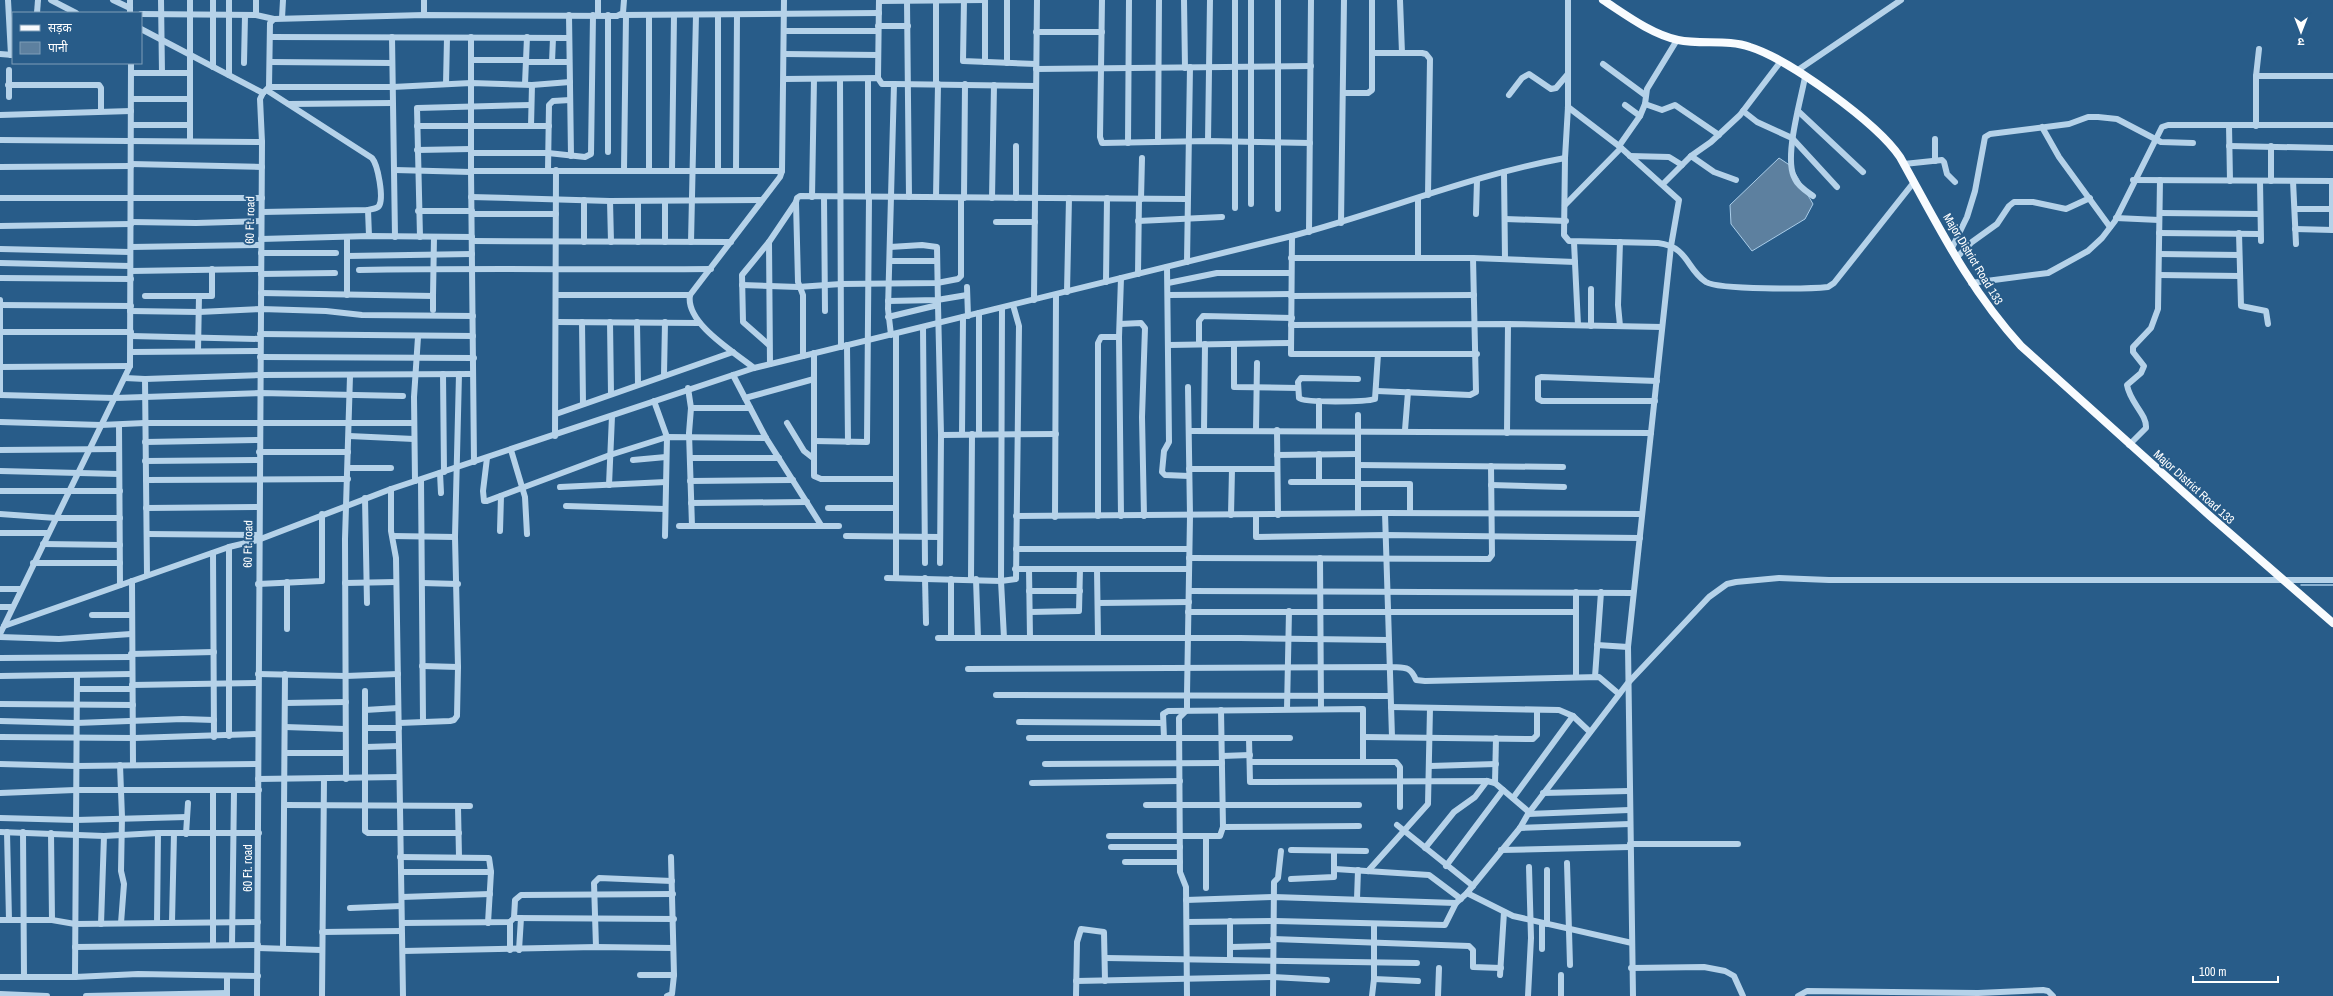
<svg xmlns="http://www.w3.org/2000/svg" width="2333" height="996" font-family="'Archivo Narrow','Noto Sans Devanagari',sans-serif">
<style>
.water{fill:#5d809f;stroke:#aacde9}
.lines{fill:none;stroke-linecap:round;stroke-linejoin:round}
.stream{stroke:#aacde9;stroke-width:1.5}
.minor{stroke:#b5d2e9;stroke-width:6}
.major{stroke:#f8fbfe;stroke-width:8}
.labels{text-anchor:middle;stroke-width:4;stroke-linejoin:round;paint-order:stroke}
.street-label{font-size:12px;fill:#fff;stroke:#285c89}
</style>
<rect width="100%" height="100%" fill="#285c89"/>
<polygon class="water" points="1779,158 1791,166 1813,204 1805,219 1752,251 1731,224 1730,205"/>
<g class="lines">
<polyline class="stream" points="2301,585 2333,585"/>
<g class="minor">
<polyline points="8,0 11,55"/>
<polyline points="51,0 76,13"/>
<polyline points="113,0 130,8"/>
<polyline points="130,0 130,13"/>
<polyline points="161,0 162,73"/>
<polyline points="256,0 256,15"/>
<polyline points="964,0 963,61 1036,64"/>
<polyline points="1102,0 1100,137 1102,143 1208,141 1310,143"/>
<polyline points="1184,0 1185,68"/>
<polyline points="1235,0 1235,208"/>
<polyline points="1251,0 1251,204"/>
<polyline points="1400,0 1402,53"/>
<path d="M1568,0V107L1565,158L1564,235L1569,241L1658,243C1689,247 1686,269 1706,282C1719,290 1810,289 1828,287L1834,283L1914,182"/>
<polyline points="879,1 985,0"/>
<polyline points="907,1 909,197"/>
<polyline points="936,1 936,84"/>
<polyline points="37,13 38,0"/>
<polyline points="141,14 256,15 274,19"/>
<polyline points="424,15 424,0"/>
<polyline points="569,15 571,156"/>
<polyline points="598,15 598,0"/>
<polyline points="608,15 608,152"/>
<polyline points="621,15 879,13"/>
<polyline points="649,15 649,170"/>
<polyline points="718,15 718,171"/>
<polyline points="282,18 283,0"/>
<polyline points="878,26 908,26"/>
<polyline points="141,29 263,93"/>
<polyline points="784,31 878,31"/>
<polyline points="1036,32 1102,32"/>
<polyline points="270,37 569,38"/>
<polyline points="392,37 395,237"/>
<polyline points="471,37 471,171"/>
<polyline points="1372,53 1422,53 1426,54 1430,59 1428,195"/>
<polyline points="0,54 13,55"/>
<polyline points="784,54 878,55"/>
<polyline points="471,60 526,60"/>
<polyline points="270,62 392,63"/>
<polyline points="526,62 569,62"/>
<polyline points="552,62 553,38"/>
<polyline points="985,62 985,0"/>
<polyline points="244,63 245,15"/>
<polyline points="1007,63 1007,0"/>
<polyline points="1603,64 1645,95"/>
<polyline points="213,67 213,0"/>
<polyline points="1036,69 1311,66"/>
<polyline points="9,70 9,97"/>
<polyline points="1798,70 1901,0"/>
<polyline points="131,73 190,73"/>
<polyline points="229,75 229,0"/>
<polyline points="2256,76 2333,76"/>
<path d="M1805,77C1801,100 1783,159 1795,179C1798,186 1806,191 1813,196"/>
<polyline points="878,78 879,0"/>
<polyline points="784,79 878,78 882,84 894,84 1036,86"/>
<polyline points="868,79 868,197"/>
<polyline points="840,80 841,347"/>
<polyline points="446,84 447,38"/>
<polyline points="525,84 527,37"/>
<polyline points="8,85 99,85 101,88 101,111"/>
<polyline points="269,87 393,87 471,83 532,85 570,82"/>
<polyline points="263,93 269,87 270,23 274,19 424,15 617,16 623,13 624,0"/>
<polyline points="1343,93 1368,93 1372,90 1372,0"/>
<polyline points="1509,95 1522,78 1529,74 1551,89 1556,88 1567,75"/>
<polyline points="131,99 190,99"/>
<polyline points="289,104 392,103"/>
<polyline points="1645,104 1662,110 1675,105 1719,135"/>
<polyline points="1625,105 1640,116"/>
<polyline points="1568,107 1619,146 1679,200 1671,246 1628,647 1633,996"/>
<polyline points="1743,111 1757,122 1792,138 1837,187"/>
<polyline points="1798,111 1863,172"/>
<polyline points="0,115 131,111"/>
<polyline points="131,125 190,125"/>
<polyline points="417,126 549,126"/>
<polyline points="531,126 532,85"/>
<polyline points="2256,126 2256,76 2259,49"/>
<polyline points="2042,127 2059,157 2110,227"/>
<polyline points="1935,139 1935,161"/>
<polyline points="0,140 262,142"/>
<polyline points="190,141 190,0"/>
<polyline points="1208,141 1210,0"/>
<polyline points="1158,142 1159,0"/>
<polyline points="1128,143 1129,0"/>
<polyline points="1016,146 1016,198"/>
<polyline points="1619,146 1640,116 1645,104 1647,89 1677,40"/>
<polyline points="2229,146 2333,148"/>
<polyline points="2271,146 2271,181"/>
<polyline points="417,150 471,149"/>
<polyline points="471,153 548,153 585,157 591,154 593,15"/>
<polyline points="1630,156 1669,157 1682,165"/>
<polyline points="1691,156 1711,142 1740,115 1781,61"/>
<polyline points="131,164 262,167"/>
<polyline points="1904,164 1942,160 1944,162 1947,174 1955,182"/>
<polyline points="0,167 131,166"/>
<polyline points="395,170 471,172"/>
<polyline points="548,170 549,105 553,101 570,100"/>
<polyline points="624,170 626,15"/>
<polyline points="672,171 674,15"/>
<polyline points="736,171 737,15"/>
<polyline points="1504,172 1505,259"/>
<polyline points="2133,180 2333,181"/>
<polyline points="2230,181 2229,125 2333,125"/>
<polyline points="2260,181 2261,241"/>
<polyline points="2293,181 2296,244"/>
<polyline points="2332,181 2332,230"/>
<polyline points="1663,184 1691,156 1714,172 1736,180"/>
<polyline points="471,197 610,201 762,200"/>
<polyline points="812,197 814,79"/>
<polyline points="824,197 825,311"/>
<polyline points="936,197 938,84"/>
<polyline points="0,198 262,198"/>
<polyline points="964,198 965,84"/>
<polyline points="992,198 994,85"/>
<polyline points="1141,199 1142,158"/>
<polyline points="584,200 584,242"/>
<polyline points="610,201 611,242"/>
<polyline points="1565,205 1621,148"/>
<polyline points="1278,209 1278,0"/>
<polyline points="2295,209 2332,209"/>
<polyline points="368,210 369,236"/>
<polyline points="418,211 472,211"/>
<path d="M262,212L368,210C371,209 377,209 379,206C384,198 378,165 372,158L268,91"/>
<polyline points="2160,213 2260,214"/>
<polyline points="472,214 556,214"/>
<polyline points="1476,214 1477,180"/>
<polyline points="2116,218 2159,220"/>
<polyline points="1505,219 1566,221"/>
<polyline points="1138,221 1222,217"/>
<polyline points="131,222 196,223 261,221"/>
<polyline points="996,222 1035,222"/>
<polyline points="1341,223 1344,0"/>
<polyline points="0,226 131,224"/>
<polyline points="2295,229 2333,230"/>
<polyline points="1309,232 1311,0"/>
<polyline points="2159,233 2260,234"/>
<polyline points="2239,233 2241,306 2266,311 2268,324"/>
<polyline points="1292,236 1291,354 1477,354"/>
<polyline points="347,237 347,295"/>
<polyline points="420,237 417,108 531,105"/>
<polyline points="261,239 369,236 472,237"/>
<polyline points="472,241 731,242"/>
<polyline points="638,242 638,201"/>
<polyline points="665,242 665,201"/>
<polyline points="691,242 696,15"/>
<polyline points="769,242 742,275 743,322 769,345"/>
<polyline points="1574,242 1578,325"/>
<polyline points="1620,242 1618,305 1620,326"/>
<polyline points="131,247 261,245"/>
<polyline points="890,247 922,245 937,247 938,305"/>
<polyline points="0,249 130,252"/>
<polyline points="1951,250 1967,217 1975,191 1985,137 1990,134 2069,124 2088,117 2098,117 2117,119 2161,142 2193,143"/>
<polyline points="261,253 336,253"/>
<polyline points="2159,254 2239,255"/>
<polyline points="347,256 472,254"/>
<polyline points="1291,258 1473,258 1575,262"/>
<polyline points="1418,258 1418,199"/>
<polyline points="1956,258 1972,242 1997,224 2009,206 2014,202 2033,202 2066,209 2090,198"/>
<polyline points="890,261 937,261"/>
<polyline points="1187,262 1190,67"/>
<polyline points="0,263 130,266"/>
<polyline points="1167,267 1169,442 1164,451 1162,472 1165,475 1189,476"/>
<path d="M359,270C476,268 593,270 711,269"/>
<polyline points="131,271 261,269"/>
<polyline points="261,274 335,273"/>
<polyline points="1138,274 1139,199"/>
<polyline points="2159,275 2239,276"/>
<polyline points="0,278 131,279"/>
<polyline points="1121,278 1119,337 1121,516"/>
<polyline points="1106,282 1107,198"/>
<polyline points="1168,283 1217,273 1291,273"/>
<polyline points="1971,283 2048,273 2088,251 2102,238 2115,221 2162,127 2168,125 2229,125"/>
<polyline points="742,285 798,287 841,284 937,283 958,279 961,276 961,198"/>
<polyline points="967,287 968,316"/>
<polyline points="1591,289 1591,326"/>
<polyline points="1067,292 1069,198"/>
<polyline points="261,293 433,296 434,237"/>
<polyline points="556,295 690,295"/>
<polyline points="1168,295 1291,294"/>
<polyline points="145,296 212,296 212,269"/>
<polyline points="433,296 433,310"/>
<polyline points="1291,296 1474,295"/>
<polyline points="0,300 0,395"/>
<polyline points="1034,300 1037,0"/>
<polyline points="888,301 937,300 967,295"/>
<polyline points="0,305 131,306"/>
<polyline points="1002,308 1001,581 1004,638"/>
<polyline points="130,311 199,312 261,309 326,311 362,315 473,316"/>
<polyline points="979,313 979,434"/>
<polyline points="888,317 938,305 941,435 940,563"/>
<polyline points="556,322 699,323"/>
<polyline points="582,322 583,404"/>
<polyline points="610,322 611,394"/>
<polyline points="637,322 638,384"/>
<polyline points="1120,324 1141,323 1145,328 1142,417 1144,516"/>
<polyline points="1291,325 1508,324 1662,327"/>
<polyline points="923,327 925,563"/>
<polyline points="1,332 131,332"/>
<polyline points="260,334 473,336"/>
<polyline points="891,335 888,309 894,84"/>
<polyline points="131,336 260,339"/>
<polyline points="1199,344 1199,321 1203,316 1292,318"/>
<polyline points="1234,344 1234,387 1298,388"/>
<polyline points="847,345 848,442"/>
<polyline points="1169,345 1290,343"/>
<polyline points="198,351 199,296"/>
<polyline points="131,352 260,351"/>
<polyline points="814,353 814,476 821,479 895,479"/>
<polyline points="803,356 803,295 798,282 796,202 797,198 800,196 1187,199"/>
<polyline points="260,357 474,358"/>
<polyline points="770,364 769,242 796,202"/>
<polyline points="1,367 130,366"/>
<path d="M754,368C734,352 685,323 690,295L780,177L782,171L784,0"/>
<polyline points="443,374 444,472"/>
<polyline points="664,375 665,322"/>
<polyline points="733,375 766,438 821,525"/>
<polyline points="125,378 145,379"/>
<path d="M1358,379L1301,378L1298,382L1299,398C1304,403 1366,402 1375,399L1378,354"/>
<polyline points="688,388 691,408 689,433 692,526"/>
<polyline points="1377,391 1470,395 1476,392 1473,258"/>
<polyline points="0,395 115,398 260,393 403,396"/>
<polyline points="745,398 814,379"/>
<polyline points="654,401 667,437 665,536"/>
<polyline points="1319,401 1319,430"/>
<polyline points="1655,401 1542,401 1538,399 1538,378 1541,377 1657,381"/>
<polyline points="691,408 750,408"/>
<polyline points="556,414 733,352"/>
<polyline points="1358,415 1358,513"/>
<polyline points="0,422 101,425 145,423 414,423"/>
<polyline points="787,423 804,451 813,458"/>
<polyline points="119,425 120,585"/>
<polyline points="1256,430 1257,363"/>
<polyline points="1277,430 1278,515"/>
<polyline points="1405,430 1408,392"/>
<polyline points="1189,431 1651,433"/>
<polyline points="1204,431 1205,344"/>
<polyline points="1507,433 1508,324"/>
<polyline points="962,434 963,317"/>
<polyline points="941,435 1056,434"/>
<polyline points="349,436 414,439"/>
<polyline points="555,436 556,170"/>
<polyline points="814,441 867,442 869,197"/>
<polyline points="145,442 260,440"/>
<path d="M2129,445L2146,428C2147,414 2130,403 2127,385L2141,373L2144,366L2133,352V347L2151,328L2158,309L2160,180"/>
<polyline points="0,450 119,449"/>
<polyline points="511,450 525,497 527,534"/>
<polyline points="259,452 348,452"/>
<polyline points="1319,454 1319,482"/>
<polyline points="1277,455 1358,454"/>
<polyline points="487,458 483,491 484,501 487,501 610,455 667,437 766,438"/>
<polyline points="690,458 779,458"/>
<polyline points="633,460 666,457"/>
<polyline points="145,461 259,460"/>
<polyline points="474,462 471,171 782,171"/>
<polyline points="1358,465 1563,467"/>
<polyline points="348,468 391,468"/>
<polyline points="1189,469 1277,469"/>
<polyline points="0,471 119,474"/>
<polyline points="440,473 441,493"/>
<polyline points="146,480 348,479"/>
<polyline points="421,480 423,721"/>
<polyline points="415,481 414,397 418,337"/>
<polyline points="690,481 793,480"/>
<polyline points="1291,482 1358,482"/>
<polyline points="1358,484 1410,484 1410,513"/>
<polyline points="609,485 612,416"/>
<polyline points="1491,485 1564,487"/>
<polyline points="560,487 666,482"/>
<polyline points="391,489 391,531 396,558 403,996"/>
<polyline points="0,491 120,491"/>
<polyline points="365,498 367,603"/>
<polyline points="691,503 807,502"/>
<polyline points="566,506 665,509"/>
<polyline points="146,508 259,507"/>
<polyline points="828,508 895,508"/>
<polyline points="1385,513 1392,737"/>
<polyline points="0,514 56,518 120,518"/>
<polyline points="1231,515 1232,469"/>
<polyline points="1256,515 1256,537 1386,535 1640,538"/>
<polyline points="1016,516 1385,513 1642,514"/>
<polyline points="1098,516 1098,343 1101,337 1119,337"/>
<polyline points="1055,517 1056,295"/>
<polyline points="679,526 839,526"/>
<polyline points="500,531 501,496"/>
<polyline points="0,533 48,533"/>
<polyline points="147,534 258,535"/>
<polyline points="393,536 455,537"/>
<polyline points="846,536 940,537"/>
<polyline points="43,544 120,545"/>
<polyline points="229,547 229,736"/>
<polyline points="1016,549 1189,549"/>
<polyline points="213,553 214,737"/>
<polyline points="1189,558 1489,559 1492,555 1491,466"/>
<polyline points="1320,558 1321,709"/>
<polyline points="33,563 120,563"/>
<polyline points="1015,569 1189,569"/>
<polyline points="1029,569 1030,638"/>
<polyline points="1097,569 1098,638"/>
<polyline points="147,575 145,379 260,375 473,374"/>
<polyline points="887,578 1001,581 1016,579 1019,326 1013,305"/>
<polyline points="896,578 896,334"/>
<polyline points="925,578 926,623"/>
<polyline points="971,579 972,434"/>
<polyline points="976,579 978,638"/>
<polyline points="132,581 133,764"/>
<polyline points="345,583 396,582"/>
<polyline points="422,583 458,584"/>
<polyline points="258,584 322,581 322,514"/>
<polyline points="0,589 21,589"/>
<polyline points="1029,591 1080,591"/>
<polyline points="1189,591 1633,593"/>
<polyline points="1576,592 1576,677"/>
<polyline points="1098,603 1189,602"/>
<polyline points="0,607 12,607"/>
<polyline points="1030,612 1079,611 1080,569"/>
<polyline points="1188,612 1576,612"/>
<polyline points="92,615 131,615"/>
<path d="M4,626L229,547L258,540L391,489L754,368L1292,236C1383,212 1472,175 1565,158"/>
<polyline points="287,629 287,582"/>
<polyline points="0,634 130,366 131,63"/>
<polyline points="0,637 59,639 131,634"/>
<polyline points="938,638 1240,638 1388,640"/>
<polyline points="951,638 951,579"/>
<polyline points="1597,645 1628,647"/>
<polyline points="131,654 214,652"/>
<polyline points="0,658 131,657"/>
<polyline points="422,666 458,667"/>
<path d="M968,669L1390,667C1404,668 1410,665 1416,680L1425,681L1599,677L1619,694"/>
<polyline points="258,674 346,676 398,674"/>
<polyline points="0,676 132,674"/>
<polyline points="1595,677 1601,592"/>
<polyline points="132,685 258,683"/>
<polyline points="77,689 132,689"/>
<polyline points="365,691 365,831 368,833 459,833"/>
<polyline points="996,695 1390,696"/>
<polyline points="285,703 346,702"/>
<polyline points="0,704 133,705"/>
<polyline points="1391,707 1559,710 1573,716 1590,732"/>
<polyline points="1287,709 1289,611"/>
<polyline points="365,710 398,708"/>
<polyline points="0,721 76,723 183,719 214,720"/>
<polyline points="1019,722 1163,723"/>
<polyline points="399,723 450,721 454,720 457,716 458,667 455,537 459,374"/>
<polyline points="285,727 345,729"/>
<polyline points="366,728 399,728"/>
<polyline points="0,737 134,738 258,734"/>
<polyline points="1363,737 1533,739 1537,735 1537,711"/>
<polyline points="1029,738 1164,738 1163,714 1168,711 1363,709 1363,762"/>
<polyline points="1164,738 1290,738"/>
<polyline points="1249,738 1250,782 1487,781 1495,783 1529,812"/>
<polyline points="366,747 399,746"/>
<polyline points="285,753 345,753"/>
<polyline points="1222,756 1250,755"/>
<polyline points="1250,762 1396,762 1400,767 1400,807"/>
<polyline points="0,764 76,766 258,764"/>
<polyline points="1045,764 1222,763"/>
<polyline points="120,765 122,817 121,871 124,884 121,923"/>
<polyline points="1430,766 1496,764"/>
<polyline points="258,779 399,777"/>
<polyline points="346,779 345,539 350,376"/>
<polyline points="1032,783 1180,781"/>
<polyline points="1495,783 1496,738"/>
<polyline points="213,791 213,945"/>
<polyline points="0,793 75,790 259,790"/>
<polyline points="1543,793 1629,791"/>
<polyline points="1513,798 1573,716"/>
<polyline points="285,805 470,806"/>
<polyline points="1146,805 1359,805"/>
<polyline points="458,807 459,857"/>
<polyline points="1528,814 1629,810"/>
<polyline points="0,818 76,820 187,817"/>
<polyline points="1397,825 1473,886"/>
<polyline points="1223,827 1359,826"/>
<polyline points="1520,828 1630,824"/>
<polyline points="0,832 104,836 158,833 259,833"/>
<polyline points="7,832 9,920"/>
<polyline points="23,832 24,976"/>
<polyline points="51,833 52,920"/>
<polyline points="186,834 188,803"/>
<polyline points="1109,836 1220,836 1223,827 1221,710"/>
<polyline points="1630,844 1738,844"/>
<polyline points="1111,847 1180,847"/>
<polyline points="1425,848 1454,812 1475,797 1487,781"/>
<polyline points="1291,850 1366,851"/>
<polyline points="1501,850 1630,847"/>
<polyline points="400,857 489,858 491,872 488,923"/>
<polyline points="1125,862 1180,862"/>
<polyline points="1567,863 1570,965"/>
<polyline points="1446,866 1503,790"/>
<polyline points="1335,869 1429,875 1461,899"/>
<polyline points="1547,870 1547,924"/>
<polyline points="1368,871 1428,804 1430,708"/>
<polyline points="401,872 491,872"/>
<polyline points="1291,879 1334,877 1334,851"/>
<polyline points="1206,888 1206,837"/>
<polyline points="1467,893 1513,916 1632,943"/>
<polyline points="402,897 490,894"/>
<polyline points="1357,899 1358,870"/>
<polyline points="1186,900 1274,897 1456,903"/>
<polyline points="350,908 401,906"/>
<polyline points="514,918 674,919"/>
<polyline points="0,920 52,920 75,924 258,922"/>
<polyline points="1230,921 1230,960"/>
<polyline points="172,922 174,833"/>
<polyline points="510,922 510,950"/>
<polyline points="1187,922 1275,921 1445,925 1456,903 1467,893 1520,828 1528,814 1627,684 1709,597 1727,584 1736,582 1779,578 1829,580 2333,580"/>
<polyline points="157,923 158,833"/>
<polyline points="402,923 510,922 514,918 515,900 521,895 673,894"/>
<polyline points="101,924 104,836"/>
<polyline points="322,932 401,931"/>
<polyline points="1273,939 1469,946 1473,950 1473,967 1501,968"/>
<polyline points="232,945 234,791"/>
<polyline points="75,947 258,945"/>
<polyline points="596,947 594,883 599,878 672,881"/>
<polyline points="1231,947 1273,946"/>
<polyline points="258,948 321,950"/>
<polyline points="283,948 285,674"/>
<polyline points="1542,949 1542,923"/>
<polyline points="519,950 521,918"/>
<polyline points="403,951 596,947 673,948"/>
<polyline points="1106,958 1417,963"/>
<polyline points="1631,968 1704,967 1725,971 1734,976 1743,996"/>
<polyline points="640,975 674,975"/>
<polyline points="1500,975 1504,912"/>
<polyline points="1561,975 1561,996"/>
<polyline points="0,977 75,977 138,974 258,976"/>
<polyline points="75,977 77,675"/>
<polyline points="1374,979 1418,981"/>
<polyline points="1076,981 1273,977 1327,980"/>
<polyline points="0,994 47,996"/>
<polyline points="86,996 227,993"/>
<polyline points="227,996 227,976"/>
<polyline points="257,996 262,142 260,99 263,93"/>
<polyline points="322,996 324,779"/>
<polyline points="667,996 672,994 674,975 671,857"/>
<polyline points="1076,996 1077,942 1081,929 1104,932 1105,981"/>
<polyline points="1187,996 1186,887 1180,872 1179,718 1187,710 1187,694 1190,516 1188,387"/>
<polyline points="1273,996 1274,882 1278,878 1281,851"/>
<polyline points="1372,996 1374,979 1374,924"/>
<polyline points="1438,996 1439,968"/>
<polyline points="1528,996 1531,938 1529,867"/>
<polyline points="1798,996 1807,991 1978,993 2043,990 2048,991 2053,996"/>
</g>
<path class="major" d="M1603,0C1626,15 1651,34 1678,40C1701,45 1728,39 1750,47C1789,59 1877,123 1900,157C1938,225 1968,288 2021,346L2210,516L2333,623"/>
</g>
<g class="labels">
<g class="street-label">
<text transform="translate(250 220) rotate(-89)" y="4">60 Ft. road</text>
<text transform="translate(1973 259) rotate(59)" y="4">Major District Road 133</text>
<text transform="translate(2194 487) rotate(42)" y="4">Major District Road 133</text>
<text transform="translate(248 544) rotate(-89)" y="4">60 Ft. road</text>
<text transform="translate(248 868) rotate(-90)" y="4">60 Ft. road</text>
</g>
</g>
<rect x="12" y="12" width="130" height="52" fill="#285c89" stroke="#7e9db8"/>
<rect x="20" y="25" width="20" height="6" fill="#f8fbfe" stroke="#7e9db8"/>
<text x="48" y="32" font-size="12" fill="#ffffff">सड़क</text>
<rect x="20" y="42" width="20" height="12" fill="#5d809f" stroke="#7e9db8"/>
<text x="48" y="52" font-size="12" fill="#ffffff">पानी</text>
<g transform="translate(2301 32) rotate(180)" stroke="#285c89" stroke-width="3" paint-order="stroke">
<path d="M0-3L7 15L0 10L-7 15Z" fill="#ffffff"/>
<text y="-6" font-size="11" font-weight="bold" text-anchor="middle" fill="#ffffff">उ</text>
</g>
<path d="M2193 976v6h85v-6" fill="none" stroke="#ffffff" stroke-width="2"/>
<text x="2199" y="976" font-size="12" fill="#ffffff" stroke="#285c89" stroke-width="3" paint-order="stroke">100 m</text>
</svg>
